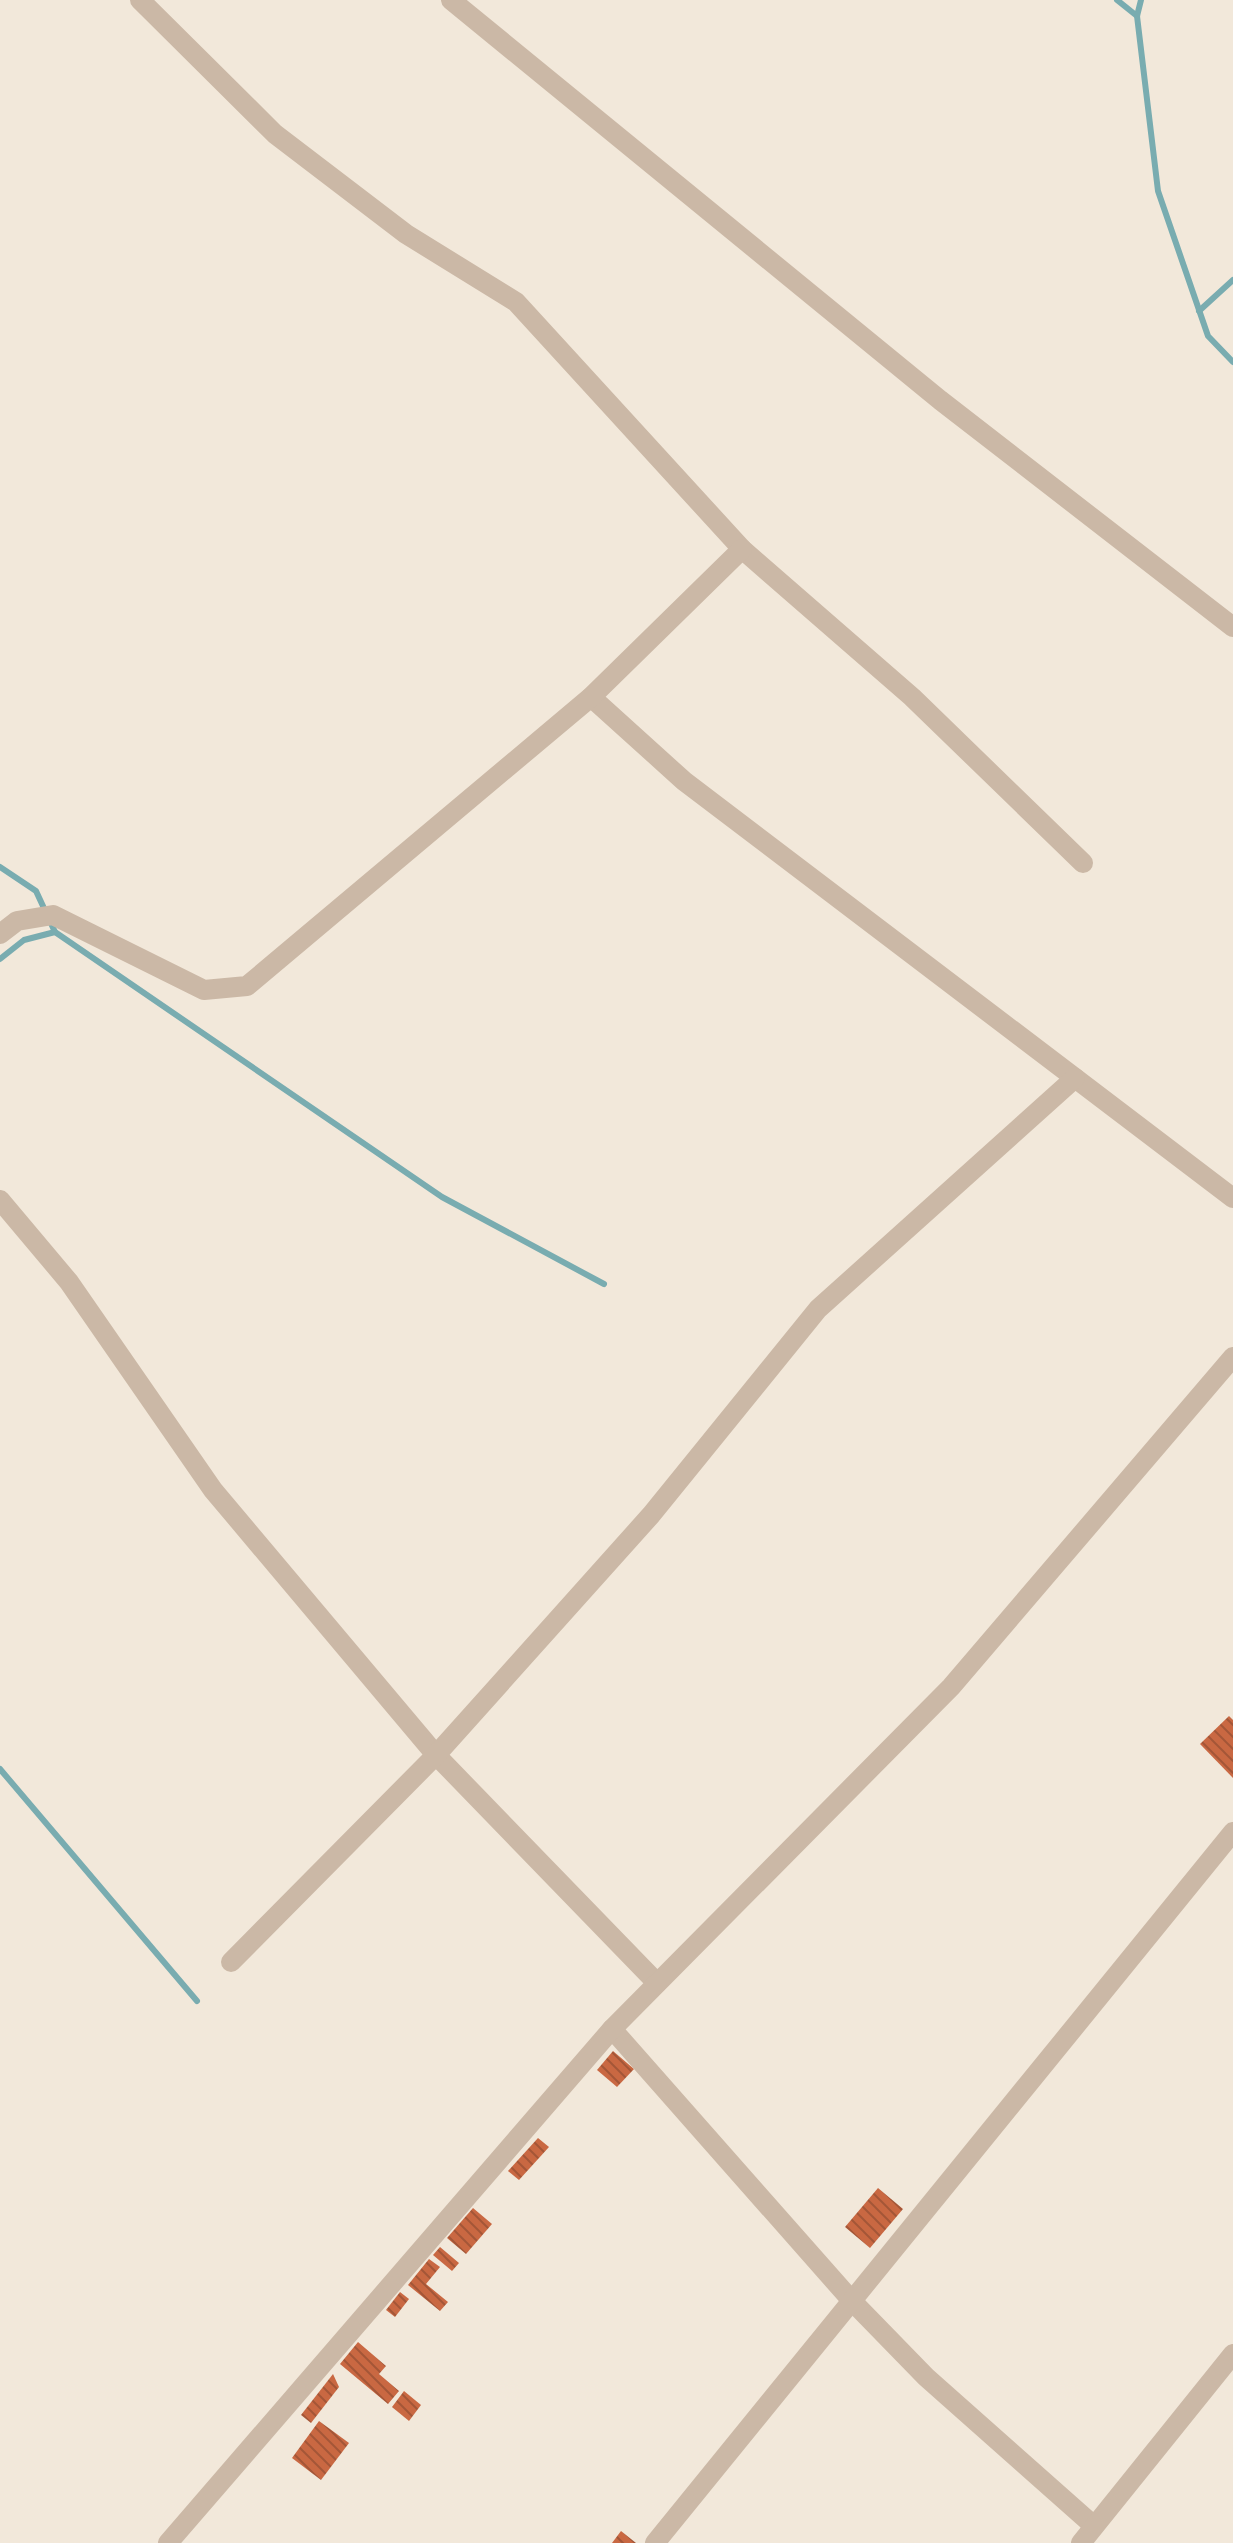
<svg xmlns="http://www.w3.org/2000/svg" width="1233" height="2543" font-family="'Fira Sans',sans-serif">
<style>
.lines{fill:none;stroke-linecap:round;stroke-linejoin:round}
.stream{stroke:#79acb0;stroke-width:6}
.building{fill:url(#building-back-hatch)}
.minor{stroke:#cbb8a6;stroke-width:20}
</style>
<defs>
<pattern id="building-back-hatch" width="6" height="6" patternUnits="userSpaceOnUse" patternTransform="scale(2)"><rect width="6" height="6" fill="#c96842"/><path d="M-1 5l2 2M0 0l6 6M5-1l2 2" fill="none" stroke="#a45637"/></pattern>
</defs>
<rect width="100%" height="100%" fill="#f2e8da"/>
<g class="lines">
<g class="stream">
<polyline points="1117,0 1137,16"/>
<polyline points="1141,0 1137,16 1158,191 1208,336 1233,362"/>
<polyline points="1199,311 1233,280"/>
<polyline points="0,867 36,891 55,932 442,1197 604,1284"/>
<polyline points="0,959 24,940 55,932"/>
<polyline points="0,1769 197,2001"/>
</g>
</g>
<g class="building">
<polygon points="1229,1716 1233,1720 1233,1778 1200,1744"/>
<polygon points="613,2051 634,2069 617,2087 597,2070"/>
<polygon points="538,2138 549,2147 519,2180 508,2171"/>
<polygon points="878,2188 903,2209 870,2248 845,2227"/>
<polygon points="473,2208 492,2224 466,2254 447,2238"/>
<polygon points="440,2247 459,2263 452,2271 433,2255"/>
<polygon points="429,2259 440,2267 426,2284 448,2302 440,2311 408,2285"/>
<polygon points="400,2292 409,2299 395,2317 386,2310"/>
<polygon points="358,2342 386,2366 379,2374 399,2391 388,2404 340,2364"/>
<polygon points="333,2374 339,2387 311,2423 301,2415"/>
<polygon points="404,2391 421,2405 409,2421 392,2407"/>
<polygon points="319,2421 349,2443 321,2480 292,2458"/>
<polygon points="621,2531 636,2543 612,2543"/>
</g>
<g class="lines">
<g class="minor">
<polyline points="140,0 275,134 406,234 516,302 742,549 912,697 1083,863"/>
<polyline points="451,0 940,400 1233,627"/>
<polyline points="591,697 684,781 1233,1198"/>
<polyline points="0,934 17,921 53,915 204,990 247,986 591,697 742,549"/>
<polyline points="0,1200 69,1282 213,1490 436,1755 657,1983"/>
<polyline points="231,1962 436,1755 651,1515 818,1309 1075,1078"/>
<polyline points="612,2029 852,2301 926,2377 1094,2526"/>
<polyline points="168,2543 612,2029 951,1687 1233,1357"/>
<polyline points="655,2543 1233,1832"/>
<polyline points="1081,2543 1233,2354"/>
</g>
</g>
</svg>
